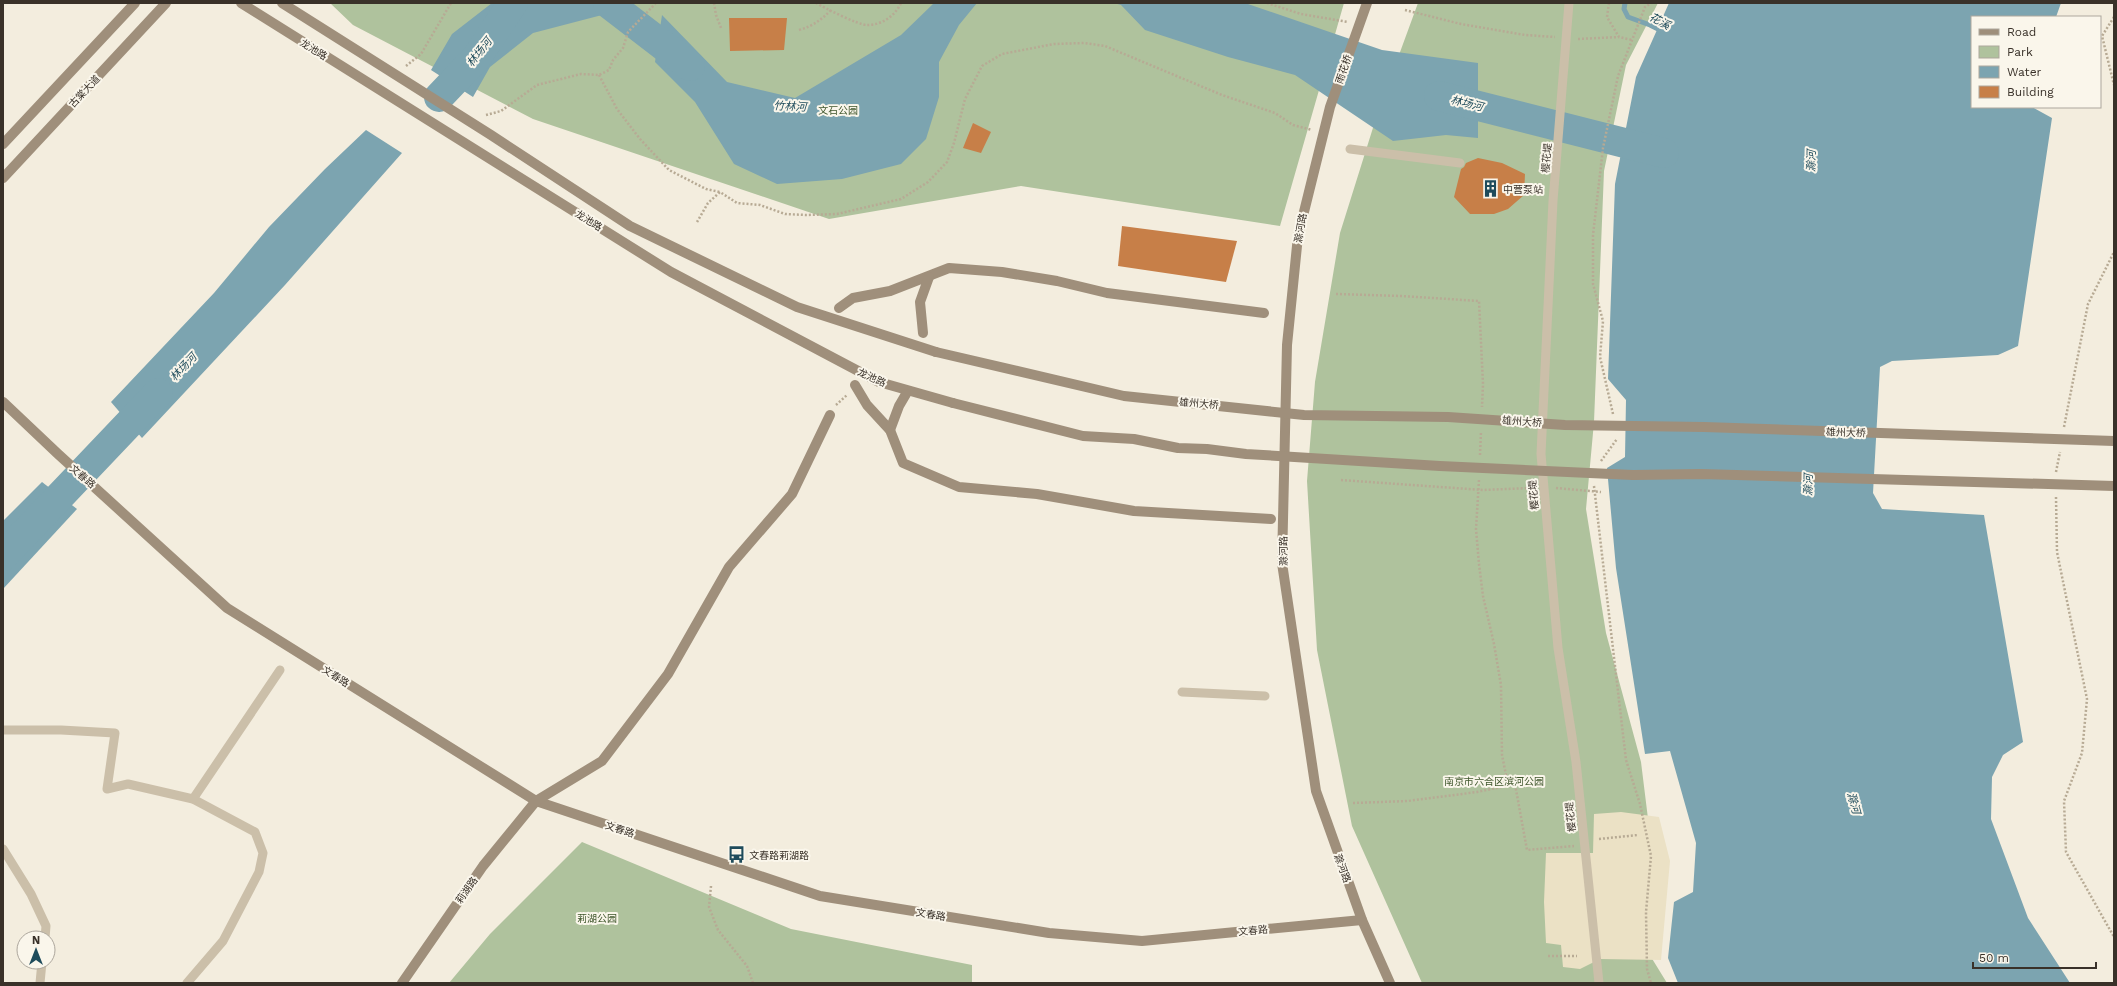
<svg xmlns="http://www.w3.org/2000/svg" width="2117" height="986" font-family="'Work Sans','Noto Sans SC',sans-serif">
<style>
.green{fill:#afc29d}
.plaza{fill:#ebe1c5}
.water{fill:#7ca4b0}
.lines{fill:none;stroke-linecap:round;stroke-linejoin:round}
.stream{stroke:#7ca4b0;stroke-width:5}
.river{stroke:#7ca4b0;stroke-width:30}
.building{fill:#c77f48}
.path{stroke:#b7aa94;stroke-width:2.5;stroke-dasharray:2 2;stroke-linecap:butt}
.lane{stroke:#cbbfa9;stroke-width:9}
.secondary{stroke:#9f8f7b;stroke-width:10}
.secondary-bridge{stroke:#9f8f7b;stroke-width:10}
.labels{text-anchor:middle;stroke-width:4;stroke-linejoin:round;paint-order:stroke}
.street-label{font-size:10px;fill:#393129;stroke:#faf6eb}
.park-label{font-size:10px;fill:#40572d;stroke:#faf6eb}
.poi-label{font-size:10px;fill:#393129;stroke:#faf6eb;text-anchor:start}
.water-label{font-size:11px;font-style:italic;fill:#1e4b5b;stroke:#faf6eb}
</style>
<rect width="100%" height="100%" fill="#f3edde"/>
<g class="green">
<polygon points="330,3 1344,3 1280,226 1021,186 829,219 533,119 353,25"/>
<polygon points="1418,3 1658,3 1626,65 1604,171 1594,422 1586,509 1606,633 1641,762 1651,843 1651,957 1667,983 1422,983 1352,826 1317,650 1307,481 1315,382 1340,233 1377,115"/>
<polygon points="582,842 791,929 972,965 972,983 449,983 490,934"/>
</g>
<polygon class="plaza" points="1621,812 1659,817 1670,861 1661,960 1600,959 1580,969 1563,967 1561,945 1546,943 1544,902 1546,853 1593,853 1594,814"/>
<g class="water">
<polygon points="492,3 611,3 602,15 533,33 490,67 473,97 431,70 452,34"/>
<polygon points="934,3 977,3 959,25 939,62 939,97 926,139 901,164 842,179 777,184 734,164 695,102 655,62 662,15 727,82 795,98 901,35"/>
<polygon points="1114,3 1245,3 1382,50 1478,63 1478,138 1446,135 1393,141 1295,75 1228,57 1145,30 1121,5"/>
<polygon points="1669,3 2061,3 2056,17 1972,17 1972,107 2032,107 2052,118 2018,346 1998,355 1892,361 1880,367 1873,493 1882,509 1984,515 2023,742 2003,755 1992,777 1991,819 2028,918 2070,983 1678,983 1668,958 1674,902 1693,892 1696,843 1670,751 1645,754 1616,568 1607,468 1625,457 1626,400 1608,379 1615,184 1636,77"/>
<polygon points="366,130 402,153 285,285 142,438 111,402 214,293 269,227 325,169"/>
<polygon points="42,482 77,509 3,589 3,521"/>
</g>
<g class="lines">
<polyline class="stream" points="1625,3 1624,9 1628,17 1650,25 1662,31"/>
<g class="river">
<polyline points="608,3 690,66"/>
<polyline points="1439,96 1664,153"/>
<polyline points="439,97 477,57 513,3"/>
<polyline points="3,556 158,393"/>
</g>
</g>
<g class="building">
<polygon points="729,18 787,18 784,50 730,51"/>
<polygon points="973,123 991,132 981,153 963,148"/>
<polygon points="1478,158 1502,163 1525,174 1524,195 1508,209 1494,214 1470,214 1454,197 1461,169 1464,167 1466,163"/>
<polygon points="1122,226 1237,241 1226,282 1118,266"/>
</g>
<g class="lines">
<g class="path">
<polyline points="714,3 716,15 721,28"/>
<path d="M816,3C825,8 858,25 867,25C882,25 895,16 901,3"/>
<polyline points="1267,3 1301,14 1348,22"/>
<polyline points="1609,3 1607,17 1619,37 1632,40"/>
<polyline points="1405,10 1461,24 1525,35 1555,37"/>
<polyline points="2114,17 2102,36 2114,85"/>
<path d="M799,30C813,26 821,20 831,10"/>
<polyline points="1578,39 1619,37"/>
<polyline points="406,66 421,54 451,3"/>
<polyline points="599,75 617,109 640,139 669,170 706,189 720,192"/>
<polyline points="486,115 501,111 537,85 581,74 599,75 609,70 613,60 623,48 628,32 656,3"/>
<polyline points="697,222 708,203 720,192 737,203 760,205 785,214 806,215 837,214 901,199 928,182 947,162 954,143 965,99 982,66 1002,54 1054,44 1084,43 1105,46 1222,95 1275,113 1293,125 1312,130"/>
<polyline points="1336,294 1402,296 1479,301 1483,384 1482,407"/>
<polyline points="836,405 847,395"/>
<polyline points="1613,414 1600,357 1603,321 1593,284 1593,235 1603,148 1618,76 1645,7 1651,3"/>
<polyline points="2064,427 2088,304 2114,252"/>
<polyline points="1480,455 1481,432"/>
<polyline points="1601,461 1617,439"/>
<polyline points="2056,472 2060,452"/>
<polyline points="1341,480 1483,490 1531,488"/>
<polyline points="1479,480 1476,529 1479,564 1483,596 1494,644 1501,685 1502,755 1507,780"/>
<polyline points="1594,486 1626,760 1640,804 1651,856 1646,912 1647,969 1651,983"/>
<polyline points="1556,488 1601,492"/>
<polyline points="2056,497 2057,552 2087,699 2082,753 2064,801 2066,852 2114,937"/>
<polyline points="1353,803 1408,801 1477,792 1515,784 1527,850 1574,846"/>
<polyline points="1599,839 1638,835"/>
<polyline points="711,886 709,907 718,930 747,966 753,983"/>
<polyline points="1548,956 1577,956"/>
</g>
<g class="lane">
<polyline points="1569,3 1553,201 1541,454 1558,648 1576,762 1599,983"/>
<polyline points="1350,149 1460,163"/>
<polyline points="1182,692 1265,696"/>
<polyline points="3,730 61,730 115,733 107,789 128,784 193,799 255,832 263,853 259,872 223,941 187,983"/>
<polyline points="193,799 280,670"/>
<polyline points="3,849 31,894 46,926 45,938"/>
<polyline points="40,983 42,962"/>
</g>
<g class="secondary">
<polyline points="241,3 671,272 879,382 953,403"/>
<polyline points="282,3 491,135 630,226 797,307 936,352"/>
<polyline points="1367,3 1330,107 1298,236 1287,345 1282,563 1316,791 1362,920 1390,983"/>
<polyline points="3,144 135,3"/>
<polyline points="3,178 166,3"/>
<polyline points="839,308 853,298 890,291 949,268 1002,272 1057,281 1107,293 1264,313"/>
<polyline points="923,333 920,302 929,277"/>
<polyline points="855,385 867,405 890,430 903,463 959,487 1037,494 1134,511 1271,519"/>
<polyline points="3,402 58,454 227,608 536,801 820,896 1049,933 1142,941 1362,920"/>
<polyline points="890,430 899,406 906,394"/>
<polyline points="402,983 483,866 536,801 602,761 668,674 729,567 792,494 830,415"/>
</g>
<g class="secondary-bridge">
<polyline points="936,352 1124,396 1304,415 1448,417 1565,425 1704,427 2114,441"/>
<polyline points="953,403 1083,436 1134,439 1178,448 1207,449 1246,454 1440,466 1633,475 1701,474 2114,486"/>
</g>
</g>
<defs>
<symbol id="building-bare" viewBox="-9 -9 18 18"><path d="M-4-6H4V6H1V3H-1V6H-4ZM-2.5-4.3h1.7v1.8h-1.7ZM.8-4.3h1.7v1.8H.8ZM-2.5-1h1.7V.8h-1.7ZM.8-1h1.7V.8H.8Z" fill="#1e4b5b" stroke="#faf6eb" stroke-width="2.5" paint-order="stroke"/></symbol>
<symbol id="bus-bare" viewBox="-9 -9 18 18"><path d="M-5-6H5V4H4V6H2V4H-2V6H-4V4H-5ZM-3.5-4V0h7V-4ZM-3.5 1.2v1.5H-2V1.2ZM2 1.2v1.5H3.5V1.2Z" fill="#1e4b5b" stroke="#faf6eb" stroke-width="2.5" paint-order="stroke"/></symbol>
</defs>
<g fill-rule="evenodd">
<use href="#building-bare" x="1478" y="176" width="25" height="25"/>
<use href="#bus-bare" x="724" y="842" width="25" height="25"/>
</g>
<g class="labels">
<g class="street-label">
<text transform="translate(314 49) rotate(32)" y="4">龙池路</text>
<text transform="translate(1343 69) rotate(-71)" y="4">雨花桥</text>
<text transform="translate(84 91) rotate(-47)" y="4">古棠大道</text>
<text transform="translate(1546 158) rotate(-85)" y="4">樱花堤</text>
<text transform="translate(589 220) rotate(32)" y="4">龙池路</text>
<text transform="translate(1300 228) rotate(-80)" y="4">滁河路</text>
<text transform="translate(872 377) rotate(24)" y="4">龙池路</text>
<text transform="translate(1199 403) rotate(5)" y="4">雄州大桥</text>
<text transform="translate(1522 421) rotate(4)" y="4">雄州大桥</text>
<text transform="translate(1846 432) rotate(2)" y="4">雄州大桥</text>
<text transform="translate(83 476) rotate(41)" y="4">文春路</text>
<text transform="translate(1533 495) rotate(-95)" y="4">樱花堤</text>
<text transform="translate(1283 551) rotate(-91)" y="4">滁河路</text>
<text transform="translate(336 676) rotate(32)" y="4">文春路</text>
<text transform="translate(1570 817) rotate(-96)" y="4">樱花堤</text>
<text transform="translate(620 829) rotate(18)" y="4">文春路</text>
<text transform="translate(1343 868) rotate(70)" y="4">滁河路</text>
<text transform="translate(466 890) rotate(-55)" y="4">莉湖路</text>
<text transform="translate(931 914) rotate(9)" y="4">文春路</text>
<text transform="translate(1253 930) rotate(-5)" y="4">文春路</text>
</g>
<g class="park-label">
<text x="838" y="114">文石公园</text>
<text x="1494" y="785">南京市六合区滨河公园</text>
<text x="597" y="922">莉湖公园</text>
</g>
<g class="poi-label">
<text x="1503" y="193">中营泵站</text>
<text x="749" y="859">文春路莉湖路</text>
</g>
<g class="water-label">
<text transform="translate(1660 21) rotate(28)" y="4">花溪</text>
<text transform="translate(479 52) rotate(-52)" y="4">林场河</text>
<text transform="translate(1467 103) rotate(14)" y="4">林场河</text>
<text transform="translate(790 106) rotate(3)" y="4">竹林河</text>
<text transform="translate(1811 161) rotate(-89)" y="4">滁河</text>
<text transform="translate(183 367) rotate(-47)" y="4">林场河</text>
<text transform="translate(1808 485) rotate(-89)" y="4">滁河</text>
<text transform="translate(1854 803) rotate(75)" y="4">滁河</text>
</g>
</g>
<rect width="2117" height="986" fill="none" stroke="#393129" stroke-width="8"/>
<rect x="1971" y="16" width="130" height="92" fill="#faf6eb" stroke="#ada79d"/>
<rect x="1979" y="29" width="20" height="6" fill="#9f8f7b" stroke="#ada79d"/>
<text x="2007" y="36" font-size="12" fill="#393129">Road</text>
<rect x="1979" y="46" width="20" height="12" fill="#afc29d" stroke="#ada79d"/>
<text x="2007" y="56" font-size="12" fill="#393129">Park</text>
<rect x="1979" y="66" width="20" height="12" fill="#7ca4b0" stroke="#ada79d"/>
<text x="2007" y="76" font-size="12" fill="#393129">Water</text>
<rect x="1979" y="86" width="20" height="12" fill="#c77f48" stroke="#ada79d"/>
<text x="2007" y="96" font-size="12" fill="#393129">Building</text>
<g transform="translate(36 950)"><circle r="19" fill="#faf6eb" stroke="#ada79d"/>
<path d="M0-3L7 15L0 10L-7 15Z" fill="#1e4b5b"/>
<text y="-6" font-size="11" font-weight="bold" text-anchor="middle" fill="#393129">N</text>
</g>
<path d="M1973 962v6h123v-6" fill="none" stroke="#393129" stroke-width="2"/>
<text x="1979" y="962" font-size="12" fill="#393129" stroke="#faf6eb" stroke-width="3" paint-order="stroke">50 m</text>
</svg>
